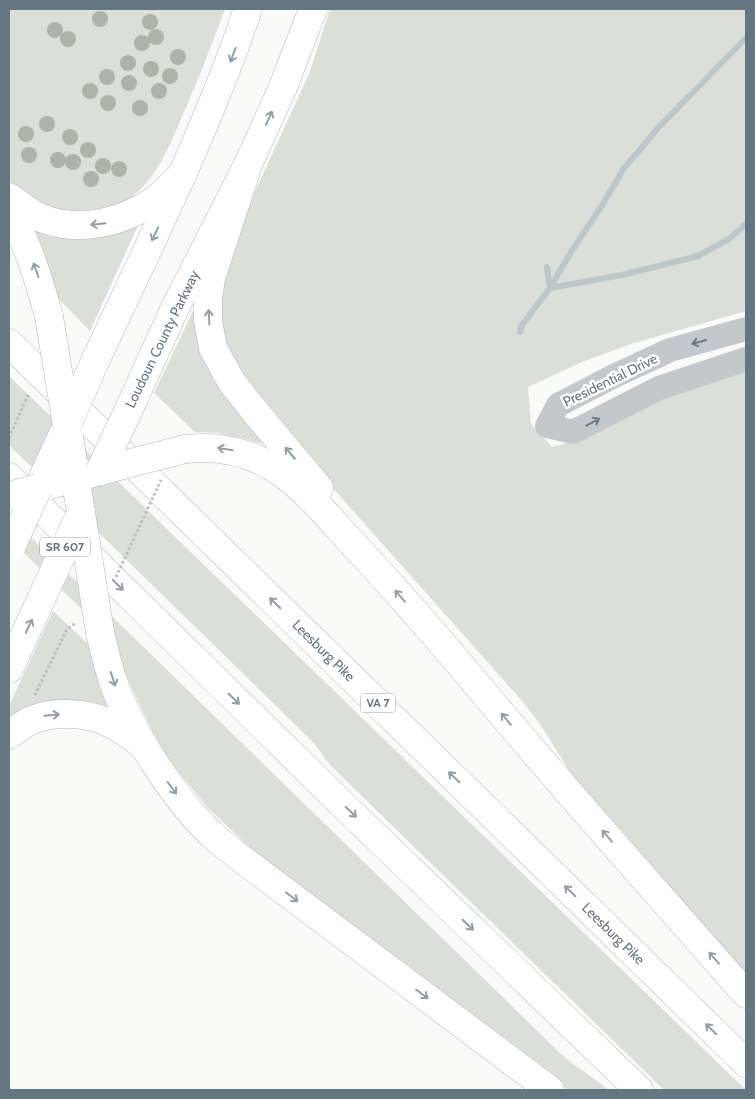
<svg xmlns="http://www.w3.org/2000/svg" width="755" height="1099" font-family="Cabin,sans-serif">
<style>
.green{fill:#dadfd7}
.lines{fill:none;stroke-linecap:round;stroke-linejoin:round}
.stream{stroke:#bbc7cb;stroke-width:6}
.secondary-casing{stroke:#b3babf;stroke-width:29}
.primary-casing{stroke:#b5babe;stroke-width:29}
.motorway-casing{stroke:#b4b9bd;stroke-width:29}
.path{stroke:#bbbfc2;stroke-width:3;stroke-dasharray:2.5 2.5;stroke-linecap:butt}
.minor{stroke:#c3c8cc;stroke-width:24}
.secondary{stroke:#fff;stroke-width:28}
.primary{stroke:#fff;stroke-width:28}
.motorway{stroke:#fff;stroke-width:28}
.secondary-bridge-casing{stroke:#b3babf;stroke-width:29;stroke-linecap:butt}
.primary-bridge-casing{stroke:#b5babe;stroke-width:29;stroke-linecap:butt}
.motorway-bridge-casing{stroke:#b4b9bd;stroke-width:29;stroke-linecap:butt}
.path-bridge{stroke:#bbbfc2;stroke-width:3;stroke-dasharray:2.5 2.5;stroke-linecap:butt}
.secondary-bridge{stroke:#fff;stroke-width:28}
.primary-bridge{stroke:#fff;stroke-width:28}
.motorway-bridge{stroke:#fff;stroke-width:28}
.tree{fill:#aab4a7}
.oneway{stroke:#939fa8}
.oneway2{stroke:#6a7a87}
.labels{text-anchor:middle;stroke-width:5;stroke-linejoin:round;paint-order:stroke}
.shield{fill:#fff;stroke:#939fa8;stroke-width:1}
.shield-label{font-size:12px;font-weight:bold;fill:#657683}
.street-label{font-size:14px;fill:#657683;stroke:#fff}
</style>
<rect width="100%" height="100%" fill="#fafaf8"/>
<g class="green">
<path d="M9,9H225C212,44 199,78 184,112C171,142 158,178 130,198C115,208 100,210 83,212C79,212 75,214 72,214C52,213 21,194 9,180Z"/>
<polygon points="330,9 746,9 746,311 634,343 584,361 528,387 531,424 552,447 586,438 654,401 746,367 746,979 577,783 542,727 524,703 283,432 234,371 220,338 216,300 229,248 309,74"/>
<polygon points="140,221 90,331 57,297 34,228"/>
<polygon points="194,309 206,362 216,383 266,445 242,438 218,433 195,432 154,393"/>
<polygon points="9,376 746,1090 664,1090 330,765 314,743 9,445"/>
<polygon points="9,516 564,1057 609,1090 568,1090 433,984 256,853 209,809 175,768 157,741 125,674 116,643 9,538"/>
<polygon points="53,611 88,644 95,670 111,711 9,719 9,706"/>
</g>
<g class="lines">
<g class="stream">
<polyline points="547,267 550,288 622,275 698,256 729,239 746,224"/>
<polyline points="520,332 522,325 550,288 571,252 603,204 624,168 660,126 746,38"/>
</g>
<defs>
<g id="secondary">
<path d="M96,359C150,244 207,130 248,9"/>
<polyline points="135,396 174,310 249,162 283,87 313,9"/>
</g>
<g id="primary">
<polyline points="38,488 67,425"/>
<polyline points="9,669 49,582"/>
</g>
<g id="motorway">
<polyline points="249,162 211,278 208,299 208,321 213,348 231,381 257,414 319,488"/>
<path d="M9,197C19,204 30,213 41,218C79,233 122,223 155,200C165,192 174,182 183,174"/>
<path d="M9,210C28,244 39,280 49,317"/>
<path id="s1" d="M9,343L746,1063"/>
<polyline points="67,425 81,513"/>
<path d="M185,449C220,445 254,453 283,474C310,494 332,521 354,545C403,597 449,651 495,706C577,804 662,898 746,994"/>
<polyline points="9,477 339,801 639,1090"/>
<polyline points="38,488 93,473"/>
<path d="M100,632C104,650 108,667 114,684C131,732 174,798 211,834C221,843 233,852 243,860L550,1090"/>
<path d="M9,735C17,729 25,722 35,719C56,711 87,713 107,722C120,728 131,736 143,745"/>
</g>
</defs>
<use href="#secondary" class="secondary-casing"/>
<use href="#primary" class="primary-casing"/>
<use href="#motorway" class="motorway-casing"/>
<g class="path">
<polyline points="9,438 29,393"/>
<polyline points="35,695 67,629 76,623"/>
</g>
<polyline class="minor" points="746,329 670,350 614,376 558,405 547,426 573,432 659,388 746,359"/>
<use href="#secondary" class="secondary"/>
<use href="#primary" class="primary"/>
<use href="#motorway" class="motorway"/>
<defs>
<g id="secondary-bridge">
<polyline points="67,425 96,359"/>
<polyline points="100,471 135,396"/>
</g>
<g id="primary-bridge">
<polyline points="12,545 38,488"/>
<polyline points="49,582 81,513"/>
</g>
<g id="motorway-bridge">
<polyline points="49,317 67,425"/>
<polyline points="100,471 185,449"/>
<polyline points="9,496 38,488"/>
<polyline points="81,513 100,632"/>
</g>
</defs>
<use href="#secondary-bridge" class="secondary-bridge-casing"/>
<use href="#primary-bridge" class="primary-bridge-casing"/>
<use href="#motorway-bridge" class="motorway-bridge-casing"/>
<polyline class="path-bridge" points="116,577 161,480"/>
<use href="#secondary-bridge" class="secondary-bridge"/>
<use href="#primary-bridge" class="primary-bridge"/>
<use href="#motorway-bridge" class="motorway-bridge"/>
</g>
<g class="tree">
<circle cx="100" cy="19" r="8"/>
<circle cx="150" cy="22" r="8"/>
<circle cx="55" cy="30" r="8"/>
<circle cx="156" cy="37" r="8"/>
<circle cx="68" cy="39" r="8"/>
<circle cx="142" cy="43" r="8"/>
<circle cx="178" cy="57" r="8"/>
<circle cx="128" cy="63" r="8"/>
<circle cx="151" cy="69" r="8"/>
<circle cx="170" cy="76" r="8"/>
<circle cx="107" cy="77" r="8"/>
<circle cx="129" cy="83" r="8"/>
<circle cx="90" cy="91" r="8"/>
<circle cx="159" cy="91" r="8"/>
<circle cx="108" cy="103" r="8"/>
<circle cx="140" cy="108" r="8"/>
<circle cx="47" cy="124" r="8"/>
<circle cx="26" cy="134" r="8"/>
<circle cx="70" cy="137" r="8"/>
<circle cx="88" cy="150" r="8"/>
<circle cx="29" cy="155" r="8"/>
<circle cx="58" cy="160" r="8"/>
<circle cx="73" cy="162" r="8"/>
<circle cx="103" cy="166" r="8"/>
<circle cx="119" cy="169" r="8"/>
<circle cx="91" cy="179" r="8"/>
</g>
<defs><path id="oneway-shaft" d="M-6 0H5M1.5-3L5.5 0L1.5 3" fill="none" stroke-width="1.6" stroke-linecap="round" stroke-linejoin="round" transform="scale(1.25)"/></defs>
<g class="oneway">
<use href="#oneway-shaft" transform="translate(233 55) rotate(110)"/>
<use href="#oneway-shaft" transform="translate(269 118) rotate(-66)"/>
<use href="#oneway-shaft" transform="translate(98 224) rotate(174)"/>
<use href="#oneway-shaft" transform="translate(155 234) rotate(115)"/>
<use href="#oneway-shaft" transform="translate(36 270) rotate(-109)"/>
<use href="#oneway-shaft" transform="translate(209 317) rotate(-93)"/>
<use href="#oneway-shaft" transform="translate(225 449) rotate(-170)"/>
<use href="#oneway-shaft" transform="translate(290 453) rotate(-130)"/>
<use href="#oneway-shaft" transform="translate(118 585) rotate(45)"/>
<use href="#oneway-shaft" transform="translate(400 596) rotate(-131)"/>
<use href="#oneway-shaft" transform="translate(275 603) rotate(-136)"/>
<use href="#oneway-shaft" transform="translate(29 626) rotate(-65)"/>
<use href="#oneway-shaft" transform="translate(113 679) rotate(72)"/>
<use href="#oneway-shaft" transform="translate(234 699) rotate(44)"/>
<use href="#oneway-shaft" transform="translate(52 715) rotate(-5)"/>
<use href="#oneway-shaft" transform="translate(506 719) rotate(-130)"/>
<use href="#oneway-shaft" transform="translate(454 777) rotate(-136)"/>
<use href="#oneway-shaft" transform="translate(172 788) rotate(53)"/>
<use href="#oneway-shaft" transform="translate(351 812) rotate(44)"/>
<use href="#oneway-shaft" transform="translate(607 836) rotate(-131)"/>
<use href="#oneway-shaft" transform="translate(570 891) rotate(-136)"/>
<use href="#oneway-shaft" transform="translate(292 897) rotate(37)"/>
<use href="#oneway-shaft" transform="translate(468 925) rotate(44)"/>
<use href="#oneway-shaft" transform="translate(714 958) rotate(-131)"/>
<use href="#oneway-shaft" transform="translate(422 994) rotate(37)"/>
<use href="#oneway-shaft" transform="translate(711 1029) rotate(-136)"/>
</g>
<g class="oneway2">
<use href="#oneway-shaft" transform="translate(699 342) rotate(164)"/>
<use href="#oneway-shaft" transform="translate(593 422) rotate(-28)"/>
</g>
<g class="labels">
<g class="shield">
<rect x="40" y="537.5" width="50" height="19" rx="4"/>
<rect x="360.5" y="693.5" width="35" height="19" rx="4"/>
</g>
<g class="shield-label">
<text x="65" y="551">SR 607</text>
<text x="378" y="707">VA 7</text>
</g>
<g class="street-label">
<text transform="translate(162 339) rotate(-64)" y="5">Loudoun County Parkway</text>
<text transform="translate(610 380) rotate(-26)" y="5">Presidential Drive</text>
<text dy="5" stroke="none"><textPath href="#s1" startOffset="440">Leesburg Pike</textPath></text>
<text dy="5" stroke="none"><textPath href="#s1" startOffset="845">Leesburg Pike</textPath></text>
</g>
</g>
<rect width="755" height="1099" fill="none" stroke="#657683" stroke-width="20"/>
</svg>
